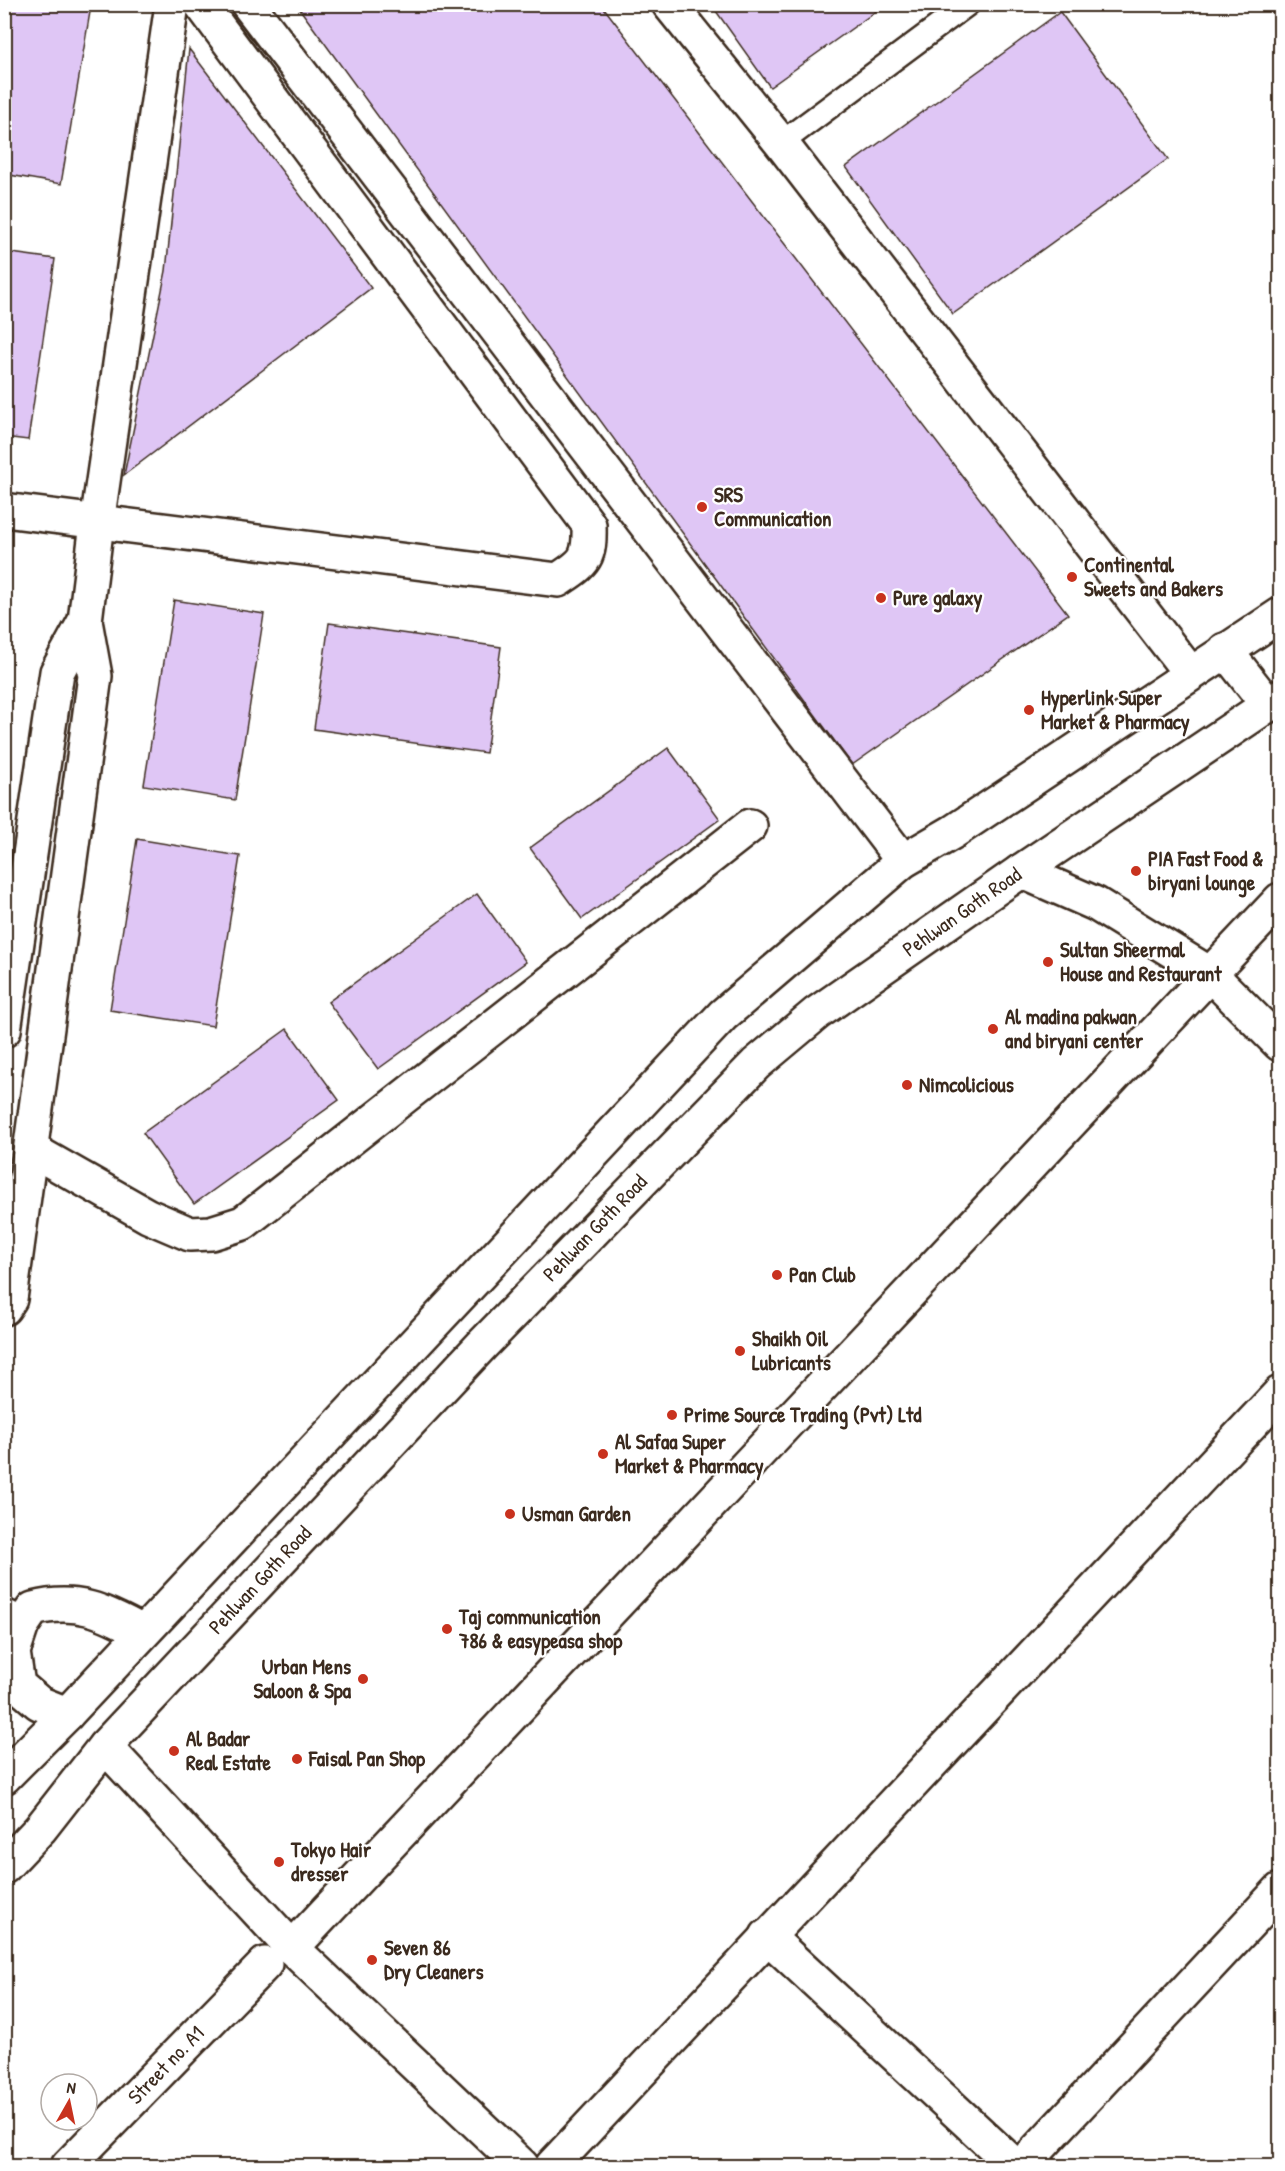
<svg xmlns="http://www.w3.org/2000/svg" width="1285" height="2171" font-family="'Patrick Hand',sans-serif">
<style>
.building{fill:#dfc6f5;stroke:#3b2a1e;stroke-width:1.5}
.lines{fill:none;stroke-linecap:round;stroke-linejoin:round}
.service-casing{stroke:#3b2a1e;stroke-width:27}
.minor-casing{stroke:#3b2a1e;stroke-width:38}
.secondary-casing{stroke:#3b2a1e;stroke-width:38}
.service{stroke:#fff;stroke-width:22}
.minor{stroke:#fff;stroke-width:33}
.secondary{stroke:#fff;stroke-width:33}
.poi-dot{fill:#c8321e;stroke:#fff;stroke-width:2}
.labels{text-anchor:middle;stroke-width:4.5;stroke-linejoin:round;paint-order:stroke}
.poi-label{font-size:21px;font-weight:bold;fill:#3b2a1e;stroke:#fff;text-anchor:start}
.street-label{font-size:21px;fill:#3b2a1e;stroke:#fff}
</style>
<rect width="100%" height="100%" fill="#fff"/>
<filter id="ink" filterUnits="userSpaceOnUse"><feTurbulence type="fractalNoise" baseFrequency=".0167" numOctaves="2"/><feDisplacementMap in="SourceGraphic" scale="12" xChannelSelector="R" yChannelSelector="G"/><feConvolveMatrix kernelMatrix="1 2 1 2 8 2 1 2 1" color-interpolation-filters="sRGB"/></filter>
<g filter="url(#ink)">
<g class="building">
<polygon points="4,4 91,6 61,184 4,174"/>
<polygon points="296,4 601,4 1068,614 852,765"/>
<polygon points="711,4 886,4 770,87"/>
<polygon points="1060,12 1168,159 953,314 846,167"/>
<polygon points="189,49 371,288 124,475 166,271"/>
<polygon points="4,252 55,259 28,440 4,437"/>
<polygon points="174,600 264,614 235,800 144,785"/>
<polygon points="329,623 501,647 486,753 314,729"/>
<polygon points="668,748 720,819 582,919 530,848"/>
<polygon points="137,839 240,856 213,1026 110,1010"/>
<polygon points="477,894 526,962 378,1069 328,1002"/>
<polygon points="287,1029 339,1100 194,1204 143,1133"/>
</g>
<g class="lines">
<defs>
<polyline id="service" points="781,143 968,4"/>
<g id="minor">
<polyline points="248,4 903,861"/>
<polyline points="669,4 781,143 1190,673"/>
<path d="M4,510L558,580C586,562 590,558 589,525L201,4"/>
<polyline points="1021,871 1096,904 1210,974 1280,1044"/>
<polyline points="4,1030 57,672 85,621"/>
<polyline points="32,1150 148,1216 190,1234 211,1233 243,1223 750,826"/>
<polyline points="4,1308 10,1299 95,676 85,621 97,523 172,4"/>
<polyline points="4,1616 22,1625 13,1652 18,1685 39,1703 67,1714"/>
<path d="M22,1625L33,1609C77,1598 104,1611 142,1632"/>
<polyline points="105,1746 292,1948 522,2166"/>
<polyline points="767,1936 1015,2166"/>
<polyline points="292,1948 1280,900"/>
<polyline points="68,2166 265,1964"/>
<polyline points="552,2166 1280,1393"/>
<polyline points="1022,2166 1280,1890"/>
</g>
<g id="secondary">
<polyline points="1225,650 1268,705"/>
<polyline points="4,1777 67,1714 723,1015 903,861 953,832 1280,615"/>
<polyline points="4,1867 40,1829 105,1746 482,1345 756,1064 817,1013 1021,871 1280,697"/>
</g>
</defs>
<use href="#service" class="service-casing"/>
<use href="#minor" class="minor-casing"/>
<use href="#secondary" class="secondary-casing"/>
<use href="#service" class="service"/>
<use href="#minor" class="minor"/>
<use href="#secondary" class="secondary"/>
</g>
</g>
<g class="poi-dot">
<circle cx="702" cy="507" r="6"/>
<circle cx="1072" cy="577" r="6"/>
<circle cx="881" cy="598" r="6"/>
<circle cx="1029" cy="710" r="6"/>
<circle cx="1136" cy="871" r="6"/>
<circle cx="1048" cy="962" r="6"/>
<circle cx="993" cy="1029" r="6"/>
<circle cx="907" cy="1085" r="6"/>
<circle cx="777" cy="1275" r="6"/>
<circle cx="740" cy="1351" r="6"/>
<circle cx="672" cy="1415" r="6"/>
<circle cx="603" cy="1454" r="6"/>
<circle cx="510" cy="1514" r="6"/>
<circle cx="447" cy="1629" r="6"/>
<circle cx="363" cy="1679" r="6"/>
<circle cx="174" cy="1751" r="6"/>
<circle cx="297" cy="1759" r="6"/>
<circle cx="279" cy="1862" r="6"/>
<circle cx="372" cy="1960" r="6"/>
</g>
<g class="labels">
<g class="poi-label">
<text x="714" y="502">SRS<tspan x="714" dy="24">Communication</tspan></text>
<text x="1084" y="572">Continental<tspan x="1084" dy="24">Sweets and Bakers</tspan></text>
<text x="893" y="605">Pure galaxy</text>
<text x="1041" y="705">Hyperlink Super<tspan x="1041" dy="24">Market &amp; Pharmacy</tspan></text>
<text x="1148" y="866">PIA Fast Food &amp;<tspan x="1148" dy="24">biryani lounge</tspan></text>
<text x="1060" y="957">Sultan Sheermal<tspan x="1060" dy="24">House and Restaurant</tspan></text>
<text x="1005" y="1024">Al madina pakwan<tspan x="1005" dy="24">and biryani center</tspan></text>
<text x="919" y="1092">Nimcolicious</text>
<text x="789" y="1282">Pan Club</text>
<text x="752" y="1346">Shaikh Oil<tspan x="752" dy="24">Lubricants</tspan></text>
<text x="684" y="1422">Prime Source Trading (Pvt) Ltd</text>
<text x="615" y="1449">Al Safaa Super<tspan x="615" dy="24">Market &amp; Pharmacy</tspan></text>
<text x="522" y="1521">Usman Garden</text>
<text x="459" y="1624">Taj communication<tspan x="459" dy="24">786 &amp; easypeasa shop</tspan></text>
<text x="351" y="1674" text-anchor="end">Urban Mens<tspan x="351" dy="24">Saloon &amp; Spa</tspan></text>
<text x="186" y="1746">Al Badar<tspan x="186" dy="24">Real Estate</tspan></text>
<text x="309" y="1766">Faisal Pan Shop</text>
<text x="291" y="1857">Tokyo Hair<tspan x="291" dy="24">dresser</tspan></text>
<text x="384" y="1955">Seven 86<tspan x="384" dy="24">Dry Cleaners</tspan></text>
</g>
<g class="street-label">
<text transform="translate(962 912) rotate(-35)" y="7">Pehlwan Goth Road</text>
<text transform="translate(595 1228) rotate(-46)" y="7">Pehlwan Goth Road</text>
<text transform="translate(260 1580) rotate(-47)" y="7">Pehlwan Goth Road</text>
<text transform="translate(166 2065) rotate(-46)" y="7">Street no. A1</text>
</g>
</g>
<rect width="1285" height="2171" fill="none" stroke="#fff" stroke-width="24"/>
<rect x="12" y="12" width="1261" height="2147" fill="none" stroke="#3b2a1e" stroke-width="2" filter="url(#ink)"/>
<g transform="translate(69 2102) rotate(9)"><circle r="28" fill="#ffffff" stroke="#b1aaa5" stroke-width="1.5"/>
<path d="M0-4.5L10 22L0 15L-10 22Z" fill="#c8321e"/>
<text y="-9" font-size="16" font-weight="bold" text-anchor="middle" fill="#3b2a1e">N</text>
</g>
</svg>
